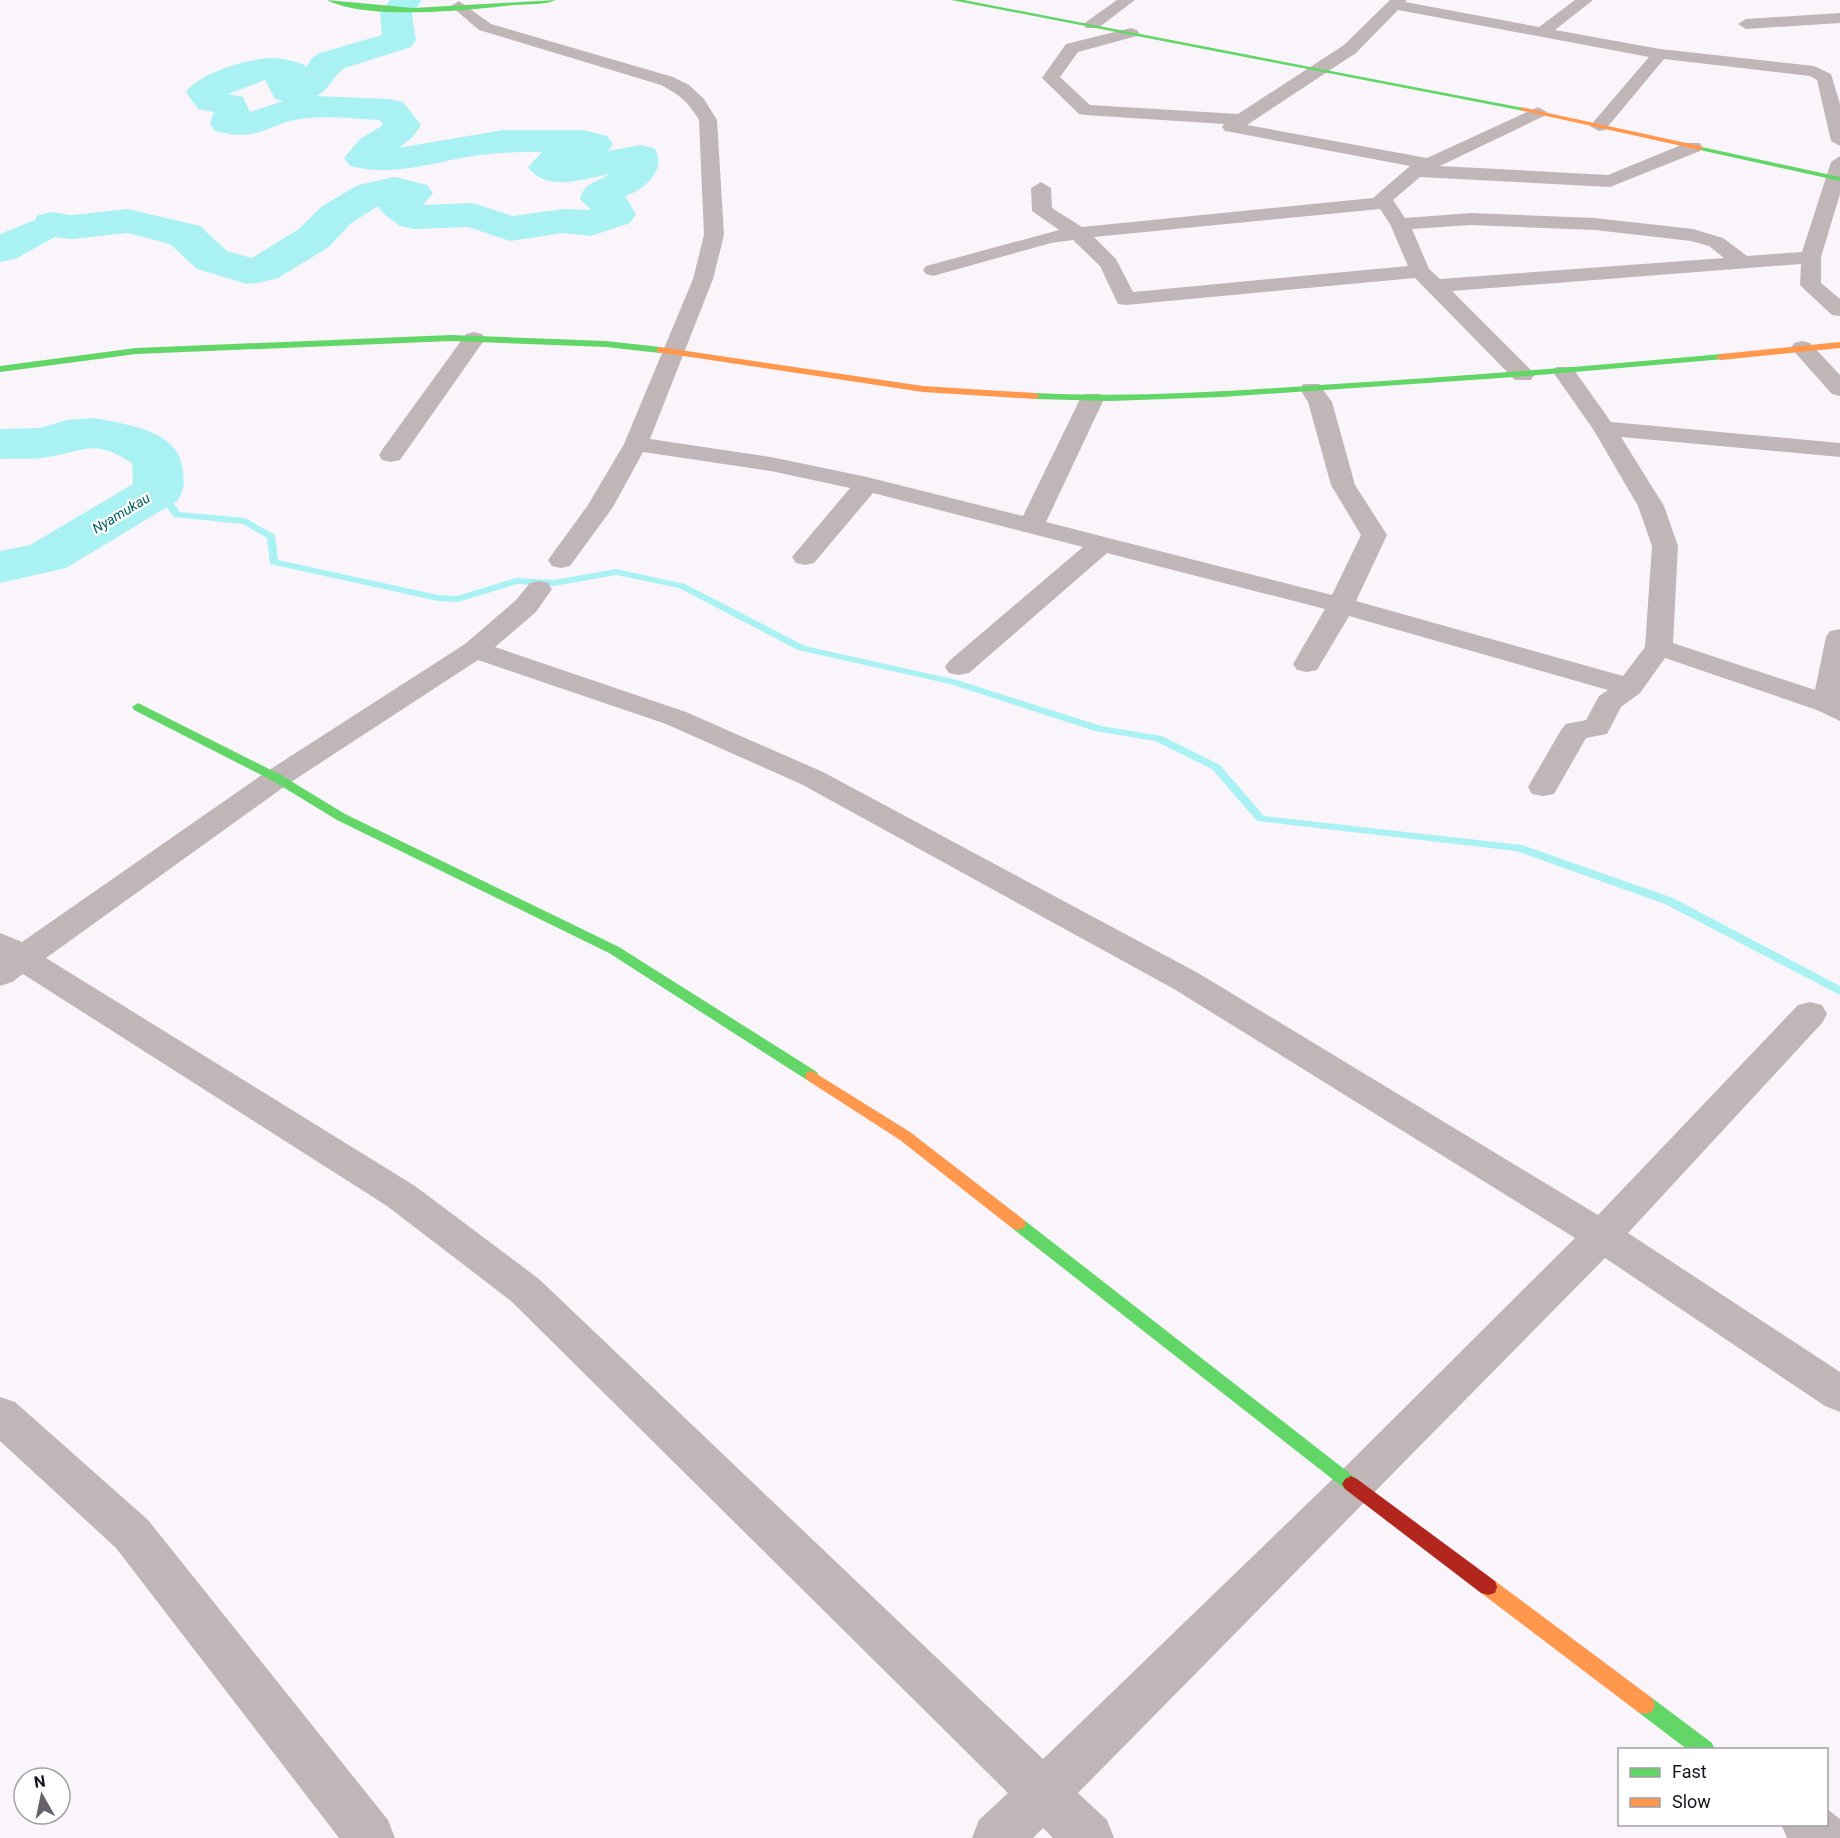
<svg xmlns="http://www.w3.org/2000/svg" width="1840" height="1838" font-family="Roboto,sans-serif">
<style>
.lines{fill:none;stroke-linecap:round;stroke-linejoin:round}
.stream{fill:#aaf1f3;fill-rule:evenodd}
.river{fill:#aaf1f3;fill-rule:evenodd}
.street{fill:#c1b6b7;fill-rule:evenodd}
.fast{fill:#63d668;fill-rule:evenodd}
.slow{fill:#ff974d;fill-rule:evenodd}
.jam{fill:#b3261e;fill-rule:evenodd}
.labels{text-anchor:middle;stroke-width:4.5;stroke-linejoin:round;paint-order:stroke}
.far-water-label{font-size:14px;font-style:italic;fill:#026262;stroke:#fff}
</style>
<rect width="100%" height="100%" fill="#f9f5fb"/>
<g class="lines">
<polygon class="stream" points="159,487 162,488 180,512 245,518 275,535 278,560 438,595 457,596 516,578 554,580 616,569 685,584 805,646 957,680 1101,726 1162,736 1220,765 1264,816 1522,845 1673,898 1840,986 1840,995 1665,904 1516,851 1257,821 1212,769 1155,741 1095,731 950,684 798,650 679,588 616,575 554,586 517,584 458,602 438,601 270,564 267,538 243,524 174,517 154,490"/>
<g class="river">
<path d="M390,0H422L412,14L416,40L411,47L345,68C333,74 331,90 316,96L390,99L403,102L421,125L412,138L398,148L503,130H583L607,136L613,144L608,151L641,145L654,148C668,168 645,190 625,196L636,214L630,223L591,236L563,233L510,241L468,227L414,229L400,226L384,214L378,206L350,224L329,247L278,278L263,282L247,284L197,269L170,244L128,233L71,239L55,237L15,259L0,262V234L35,220L38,215L52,212L71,215L128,209L200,226L227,251L252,258L299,229L322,206L358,185L395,177L427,185L433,193L423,205L472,203L513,216L563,209L591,210L580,199C585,181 596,184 609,174C584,179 546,193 528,167L542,152C519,152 496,152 473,156C430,163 393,177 350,166L344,158L360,139L383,125L380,120C354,119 326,115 300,119C262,126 261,142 215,131L210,123L214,112L198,109L186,92C199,73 248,59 271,58C282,58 293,61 303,64L306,67L312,58L320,53L382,35L380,14ZM265,80L275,99L283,101L250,112L243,97L228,94Z"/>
<path d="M95,418C128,425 180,430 183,471C184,484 185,490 177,501L66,568L0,583V551L30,545L133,484L132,463C93,438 87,451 47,457C32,460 15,458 0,459V429L40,428L67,420Z"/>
</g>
<g class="street">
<polygon points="1117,0 1135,0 1098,28 1086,28 1084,25 1086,22"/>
<path d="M1390,0H1407L1405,2L1539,27L1575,0H1593L1555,30L1660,49L1814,66L1831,74L1840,104V146L1831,141L1817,80L1810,76L1664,59L1605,130L1599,131L1590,126L1649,57L1398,10L1356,53L1247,125L1427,158L1538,107L1547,112L1544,116L1440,166L1608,175L1686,143H1700L1702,147L1700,151L1610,187L1420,177L1393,200L1405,218L1471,213L1595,218L1693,229L1723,238L1747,256L1802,252L1831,162L1840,156V194L1821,257V283L1840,299V316L1832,315L1804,289L1800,285L1801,264L1452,291L1531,370L1534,375L1531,380H1515L1415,278L1126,305L1118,304L1100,266L1073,240L1051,243L933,276L926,274L923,270L926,266L1059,230L1032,211L1031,188L1041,182L1051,188L1052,208L1082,227L1373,198L1410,166L1231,132L1225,131L1222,127L1224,124L1085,115L1079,114L1042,78L1066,44L1131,28L1137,30L1139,33L1137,36L1078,52L1060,77L1090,105L1238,114L1344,45ZM1380,209L1390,224L1408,266L1133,292L1116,259L1094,237ZM1471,225L1595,230L1691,241L1709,246L1724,258L1440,279L1429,269L1412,229Z"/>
<path d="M459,1L491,24L673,77L689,85L704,99L717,120L724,235L713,279L650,439L771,457L867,477L1023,516L1080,399L1084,394H1100L1104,399L1046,522L1332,595L1361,535L1331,485L1308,402L1300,389L1303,384H1319L1332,402L1355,485L1387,535L1356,601L1623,676L1645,647L1652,546L1638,506L1593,429L1553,372L1556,367H1572L1611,422L1840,443V457L1621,437L1664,506L1678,546L1673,643L1815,690L1826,637L1830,631L1840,629V721L1817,710L1665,658L1640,693L1621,707L1607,734L1586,738L1554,794L1543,796L1532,794L1528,787L1561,730L1566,724L1586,720L1599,696L1608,690L1349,616L1317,670L1307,672L1297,670L1293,664L1325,609L1107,553L969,673L959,675L949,673L945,667L949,661L1083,547L873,493L814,563L805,565L796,563L792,557L850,488L771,471L643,452L613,507L570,566L561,568L552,566L548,560L588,505L624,444L693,279L704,235L699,120C689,103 679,94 661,85L479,30L451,6Z"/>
<polygon points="1840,13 1840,23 1746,29 1738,24 1746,19"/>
<polygon points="474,332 482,334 485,339 400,460 391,462 382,460 379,455 382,450 466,334"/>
<polygon points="1802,341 1810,343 1840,375 1840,396 1832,394 1791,348 1794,343"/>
<path d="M539,581L548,583L552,589L536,612L495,647L686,712L823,772L1198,973L1598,1215L1798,1005L1810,1002L1822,1005L1827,1014L1822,1023L1628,1233L1840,1372V1412L1825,1406L1605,1258L1078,1793L1107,1820L1114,1838H1053L1043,1828L1033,1838H972L979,1820L1008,1793L511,1301L387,1206L23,974L12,982L0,986V933L22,942L266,772L465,644L516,600L530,583ZM478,660L666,724L801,784L1174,989L1575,1238L1339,1473L1043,1759L539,1279L415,1186L46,958L288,784Z"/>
<polygon points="0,1397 15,1402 148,1520 388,1820 395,1838 339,1838 116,1548 0,1441"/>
<polygon points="1826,1808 1840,1819 1840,1838 1787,1838 1781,1824 1826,1824"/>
</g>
<g class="fast">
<path d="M327,0L413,8L556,0C546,5 528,4 515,5C469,10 367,21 327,0Z"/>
<polygon points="951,0 964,0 1528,109 1524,111"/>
<polygon points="1697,146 1840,177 1840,181 1700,150 1696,148"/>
<polygon points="451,335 606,341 660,347 665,350 660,353 606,347 451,341 136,354 0,372 0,366 136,348"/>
<path d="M1721,354L1726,357L1724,359L1528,376L1222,397L1110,401L1035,399L1030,396L1035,393C1135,398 1235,391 1335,384C1464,376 1592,366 1721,354Z"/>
<polygon points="138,703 281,775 345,814 619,947 817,1072 819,1076 817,1080 807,1080 609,953 337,820 273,781 134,710 132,707"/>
<polygon points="1018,1218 1024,1220 1357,1479 1360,1484 1357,1489 1351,1492 1345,1489 1012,1228 1010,1224 1012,1220"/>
<polygon points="1645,1696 1652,1698 1712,1743 1715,1750 1688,1750 1638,1712 1635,1705 1638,1698"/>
</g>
<g class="slow">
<polygon points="1521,107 1700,146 1704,148 1700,150 1524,111 1521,111"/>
<polygon points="1840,342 1840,348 1721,360 1716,357 1721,354"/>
<polygon points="660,347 923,386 1035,393 1040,396 1035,399 923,392 657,352 657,348"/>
<polygon points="812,1071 910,1132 1024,1220 1026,1224 1024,1228 1018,1230 1012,1228 900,1140 807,1080 805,1076 807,1072"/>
<polygon points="1488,1579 1495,1581 1652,1698 1655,1705 1652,1712 1645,1714 1638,1712 1481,1593 1479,1587 1481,1581"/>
</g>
<polygon class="jam" points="1351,1476 1357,1479 1495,1581 1497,1587 1495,1593 1488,1595 1481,1593 1345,1489 1342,1484 1345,1479"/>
</g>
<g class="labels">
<g class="far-water-label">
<text transform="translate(121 513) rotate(-31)" y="5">Nyamukau</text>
</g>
</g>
<rect x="1618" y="1748" width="210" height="78" fill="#ffffff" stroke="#a3a0a5" stroke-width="1.5"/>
<rect x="1630" y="1768" width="30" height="9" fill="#63d668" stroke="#a3a0a5" stroke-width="1.5"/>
<text x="1672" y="1778" font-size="18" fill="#19121d">Fast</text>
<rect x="1630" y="1798" width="30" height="9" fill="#ff974d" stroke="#a3a0a5" stroke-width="1.5"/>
<text x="1672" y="1808" font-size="18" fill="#19121d">Slow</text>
<g transform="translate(42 1796) rotate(351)"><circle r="28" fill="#ffffff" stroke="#a3a0a5" stroke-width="1.5"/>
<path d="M0-4.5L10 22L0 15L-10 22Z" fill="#67616b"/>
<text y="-9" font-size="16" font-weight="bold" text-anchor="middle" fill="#19121d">N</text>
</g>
</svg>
